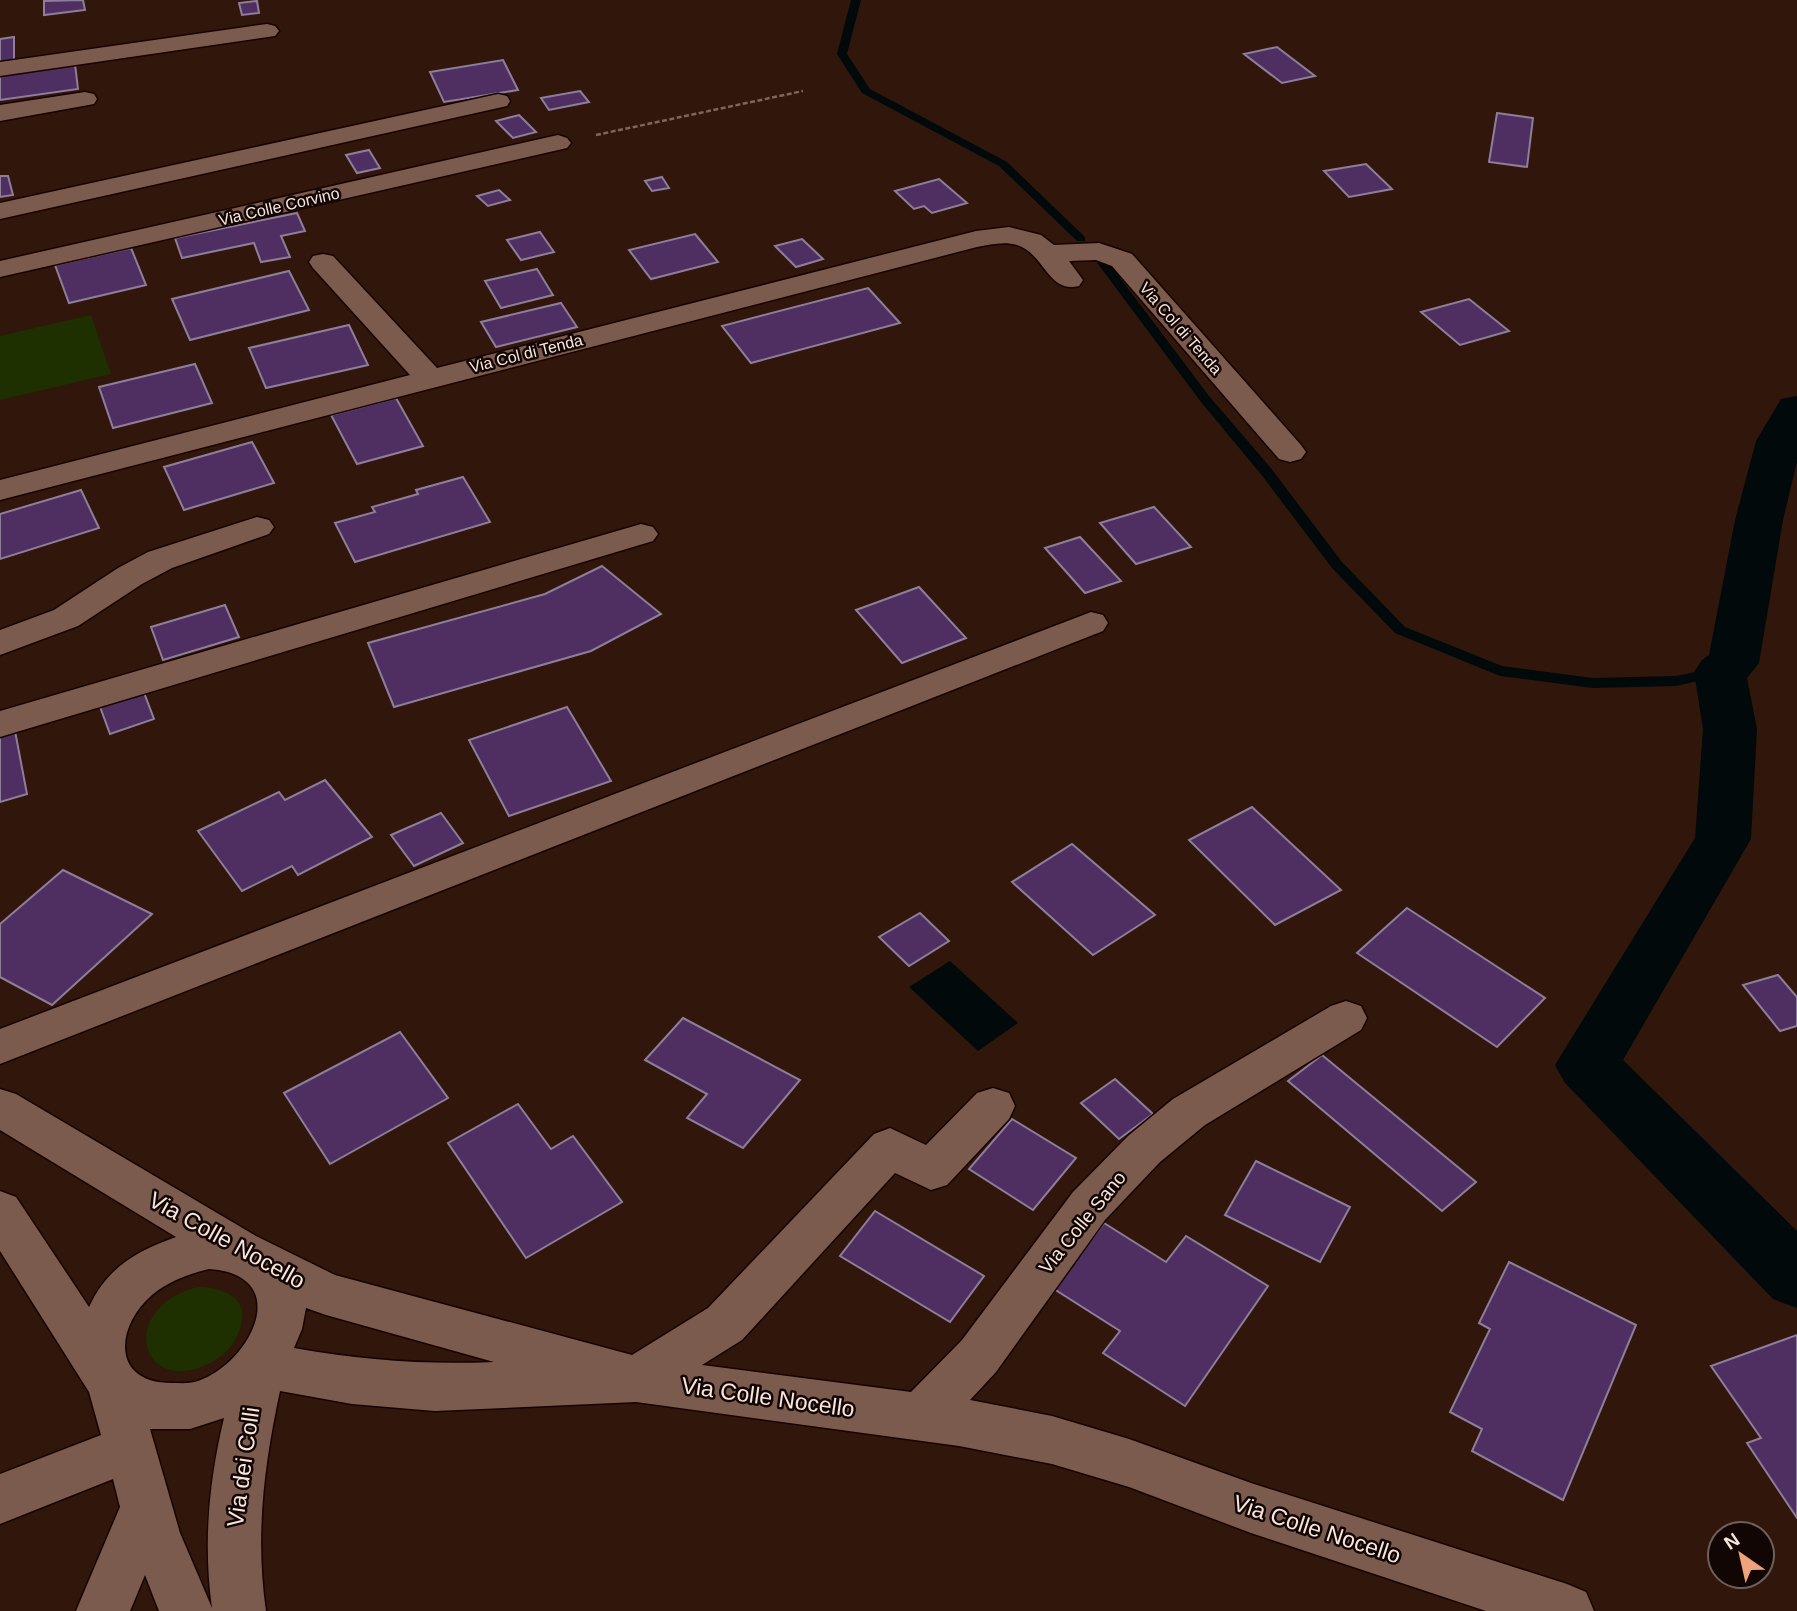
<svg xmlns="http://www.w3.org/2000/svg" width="1797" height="1611" font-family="Arial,sans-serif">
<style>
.green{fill:#1e2f00}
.water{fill:#01090b}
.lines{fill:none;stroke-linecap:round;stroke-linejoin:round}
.stream{fill:#01090b;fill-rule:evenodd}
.canal{fill:#01090b;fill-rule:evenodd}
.building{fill:#4f2f61;stroke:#8f7d9a;stroke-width:2}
.minor-casing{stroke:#180300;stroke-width:3}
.path{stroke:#7d665b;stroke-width:2.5;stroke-dasharray:5 2.5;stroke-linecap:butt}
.minor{fill:#7b5b4d;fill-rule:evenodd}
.labels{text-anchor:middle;stroke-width:5;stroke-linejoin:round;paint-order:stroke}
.far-street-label{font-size:16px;fill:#f8e5dd;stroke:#110603}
.street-label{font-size:19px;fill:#f8e5dd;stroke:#110603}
.near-street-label{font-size:23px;fill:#f8e5dd;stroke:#110603}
</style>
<rect width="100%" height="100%" fill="#31170b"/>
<g class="green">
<polygon points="91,315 111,374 0,400 0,336"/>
<path d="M198,1287C220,1287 249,1296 241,1325C237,1341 226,1355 212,1362C141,1400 115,1308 198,1287Z"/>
</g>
<polygon class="water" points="950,961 1018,1023 978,1051 909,987"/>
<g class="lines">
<g class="stream">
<polygon points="851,0 861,0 847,54 870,89 1007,162 1085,237 1085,241 1077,241 999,166 862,93 837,54"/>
<polygon points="1098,253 1102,254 1209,396 1270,467 1342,562 1405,627 1502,666 1593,678 1676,676 1720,667 1725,669 1727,672 1725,675 1676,686 1593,688 1500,676 1395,633 1332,568 1260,473 1201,402 1092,256"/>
</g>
<polygon class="canal" points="1797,396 1797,462 1783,520 1759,663 1747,678 1757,729 1751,839 1623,1060 1797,1231 1797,1308 1773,1299 1565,1083 1555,1065 1695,838 1703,729 1694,672 1702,660 1709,655 1735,520 1756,441 1781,399"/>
</g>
<g class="building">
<polygon points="83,0 85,10 44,15 44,1"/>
<polygon points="257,1 259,13 242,15 239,3"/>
<polygon points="14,37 14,61 0,62 0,39"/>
<polygon points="1277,47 1315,76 1282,83 1244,54"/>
<polygon points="503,60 518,90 444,102 430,72"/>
<polygon points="75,64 78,89 0,100 0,75"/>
<polygon points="580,91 589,102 549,110 541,98"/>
<polygon points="1497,113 1533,118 1527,167 1489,162"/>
<polygon points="519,115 536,132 513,138 496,121"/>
<polygon points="369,150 380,168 357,173 346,155"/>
<polygon points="1366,164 1392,189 1349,197 1324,171"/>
<polygon points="0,176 8,176 13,195 0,197"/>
<polygon points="662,177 669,188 652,191 645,181"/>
<polygon points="939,179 967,203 932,213 924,206 914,209 895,191"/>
<polygon points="499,190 510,200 488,206 477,196"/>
<polygon points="297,213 305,231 281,236 290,257 261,262 254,243 182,258 175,238"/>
<polygon points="540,232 554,252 521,260 507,240"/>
<polygon points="695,234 718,262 651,279 629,250"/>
<polygon points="802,239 823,259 796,267 775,246"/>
<polygon points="131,248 146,285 69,303 55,265"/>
<polygon points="537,269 553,295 501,308 485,281"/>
<polygon points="289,271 309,310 190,340 172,299"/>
<polygon points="868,288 900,323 751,363 722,326"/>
<polygon points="1469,299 1509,331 1460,345 1421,312"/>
<polygon points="561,303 577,327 496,347 481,322"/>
<polygon points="349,325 368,365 266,388 249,348"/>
<polygon points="195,364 212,403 113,428 99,387"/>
<polygon points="396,398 423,446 357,464 331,415"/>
<polygon points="252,442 274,483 184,510 164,467"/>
<polygon points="463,477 490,522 355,562 335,523 375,512 372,507 418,494 416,490"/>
<polygon points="81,490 99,528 0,559 0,514"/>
<polygon points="1154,507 1191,547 1136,564 1100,523"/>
<polygon points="1080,537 1121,581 1085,593 1045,548"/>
<polygon points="602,566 661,614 591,651 394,707 368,643 545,594"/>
<polygon points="919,587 966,638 902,663 856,610"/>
<polygon points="225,605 239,637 163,660 151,627"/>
<polygon points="143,690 154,719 110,734 99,704"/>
<polygon points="567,707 611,781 509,816 469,740"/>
<polygon points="15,731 27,794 0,802 0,735"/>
<polygon points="325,780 372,837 298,875 292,866 242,891 198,831 279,792 285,800"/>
<polygon points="1252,807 1341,890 1275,925 1189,840"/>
<polygon points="441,813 463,843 414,866 391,835"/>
<polygon points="1072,844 1155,915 1093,955 1012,882"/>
<polygon points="63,870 152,914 52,1005 0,977 0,924"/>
<polygon points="1407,908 1545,998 1497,1047 1357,953"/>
<polygon points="920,913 949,941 909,966 879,937"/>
<polygon points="1778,975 1797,997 1797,1026 1780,1031 1743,985"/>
<polygon points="683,1018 800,1080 743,1148 687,1118 707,1094 645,1060"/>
<polygon points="400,1032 448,1098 330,1164 284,1093"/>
<polygon points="1322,1055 1476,1182 1442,1211 1288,1081"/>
<polygon points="1115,1079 1153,1114 1119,1139 1081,1103"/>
<polygon points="518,1104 551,1149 573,1136 622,1202 526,1258 448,1143"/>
<polygon points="1012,1119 1076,1158 1033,1210 969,1169"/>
<polygon points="1256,1161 1350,1207 1320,1262 1225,1215"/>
<polygon points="875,1211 984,1276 950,1322 840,1256"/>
<polygon points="1104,1223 1166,1262 1186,1236 1268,1286 1185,1406 1103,1353 1120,1331 1054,1289"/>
<polygon points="1509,1262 1636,1325 1563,1500 1472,1451 1482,1429 1450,1412 1490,1329 1479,1323"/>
<polygon points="1797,1335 1797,1518 1747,1443 1761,1438 1711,1366"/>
</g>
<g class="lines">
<defs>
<g id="minor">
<polygon points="267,24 275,26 279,31 275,36 0,76 0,62"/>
<polygon points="85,92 94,94 97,99 94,104 0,121 0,105"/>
<polygon points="498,94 507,96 510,101 507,106 0,219 0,203"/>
<polygon points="558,135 567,138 571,143 567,148 0,277 0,261"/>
<path d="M1009,227L1041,235L1054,245L1099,243L1132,254L1301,445L1306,452L1301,459L1290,462L1279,459L1112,266L1096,260L1069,261L1083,280L1079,286C1048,294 1044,253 1017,245C1004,241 989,245 977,247L0,500V480L410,375L313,268L309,262L313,256L323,254L333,256L437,368L976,231Z"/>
<polygon points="257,517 269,520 274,527 269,534 172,568 142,584 78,626 0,655 0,630 54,610 118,568 148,552"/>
<polygon points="641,524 653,527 658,534 653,541 0,737 0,711"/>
<polygon points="1091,612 1103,615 1108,623 1103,631 0,1064 0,1029"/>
<path d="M1346,1001L1361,1006L1367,1018L1361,1030L1205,1125L1160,1162L1105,1220L996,1372L970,1400L1052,1416L1129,1439L1251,1483L1567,1584L1586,1592L1594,1611H1486L1251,1533L1129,1487L1052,1464L959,1446L636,1402L435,1411L352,1404L280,1391C264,1465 255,1536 266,1611H159L145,1575L130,1611H76L120,1507L113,1479L0,1524V1474L101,1435L89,1392L0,1251V1191L16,1197L89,1307C107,1268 136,1251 176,1237L0,1130V1089L16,1094L256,1236L335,1275L632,1355L708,1308L874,1134L890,1128L926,1145L977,1093L993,1088L1009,1093L1015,1106L1009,1119L947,1185L931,1190L895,1173L742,1340L702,1365L911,1392L962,1340L1073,1192L1128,1136L1173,1099L1331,1006ZM209,1269C295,1275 251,1363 198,1381C190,1384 180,1383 172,1383C111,1383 115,1327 152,1295C169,1281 188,1274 209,1269ZM306,1308L326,1315L494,1362C425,1365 362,1360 294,1348L302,1329ZM224,1418C209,1481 203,1543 212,1608L180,1533L150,1429H190Z"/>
</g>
</defs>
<use href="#minor" class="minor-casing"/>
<polyline class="path" points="596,135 803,91"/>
<use href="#minor" class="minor"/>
</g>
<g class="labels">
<g class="far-street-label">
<text transform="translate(279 206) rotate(-13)" y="6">Via Colle Corvino</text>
<text transform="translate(1181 328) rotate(49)" y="6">Via Col di Tenda</text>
<text transform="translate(526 353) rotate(-14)" y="6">Via Col di Tenda</text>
</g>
<g class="street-label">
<text transform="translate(1082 1222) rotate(-51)" y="7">Via Colle Sano</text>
</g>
<g class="near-street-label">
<text transform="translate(227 1240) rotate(29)" y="8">Via Colle Nocello</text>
<text transform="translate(768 1397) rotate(8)" y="8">Via Colle Nocello</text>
<text transform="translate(243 1467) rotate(-82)" y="8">Via dei Colli</text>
<text transform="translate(1317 1529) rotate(18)" y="8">Via Colle Nocello</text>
</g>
</g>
<g transform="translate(1741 1555) rotate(326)"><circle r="33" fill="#110603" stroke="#6d5f5a" stroke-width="2"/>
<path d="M0-5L12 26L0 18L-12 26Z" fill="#f0a27a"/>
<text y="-10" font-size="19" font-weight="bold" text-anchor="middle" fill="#f8e5dd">N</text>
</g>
</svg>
